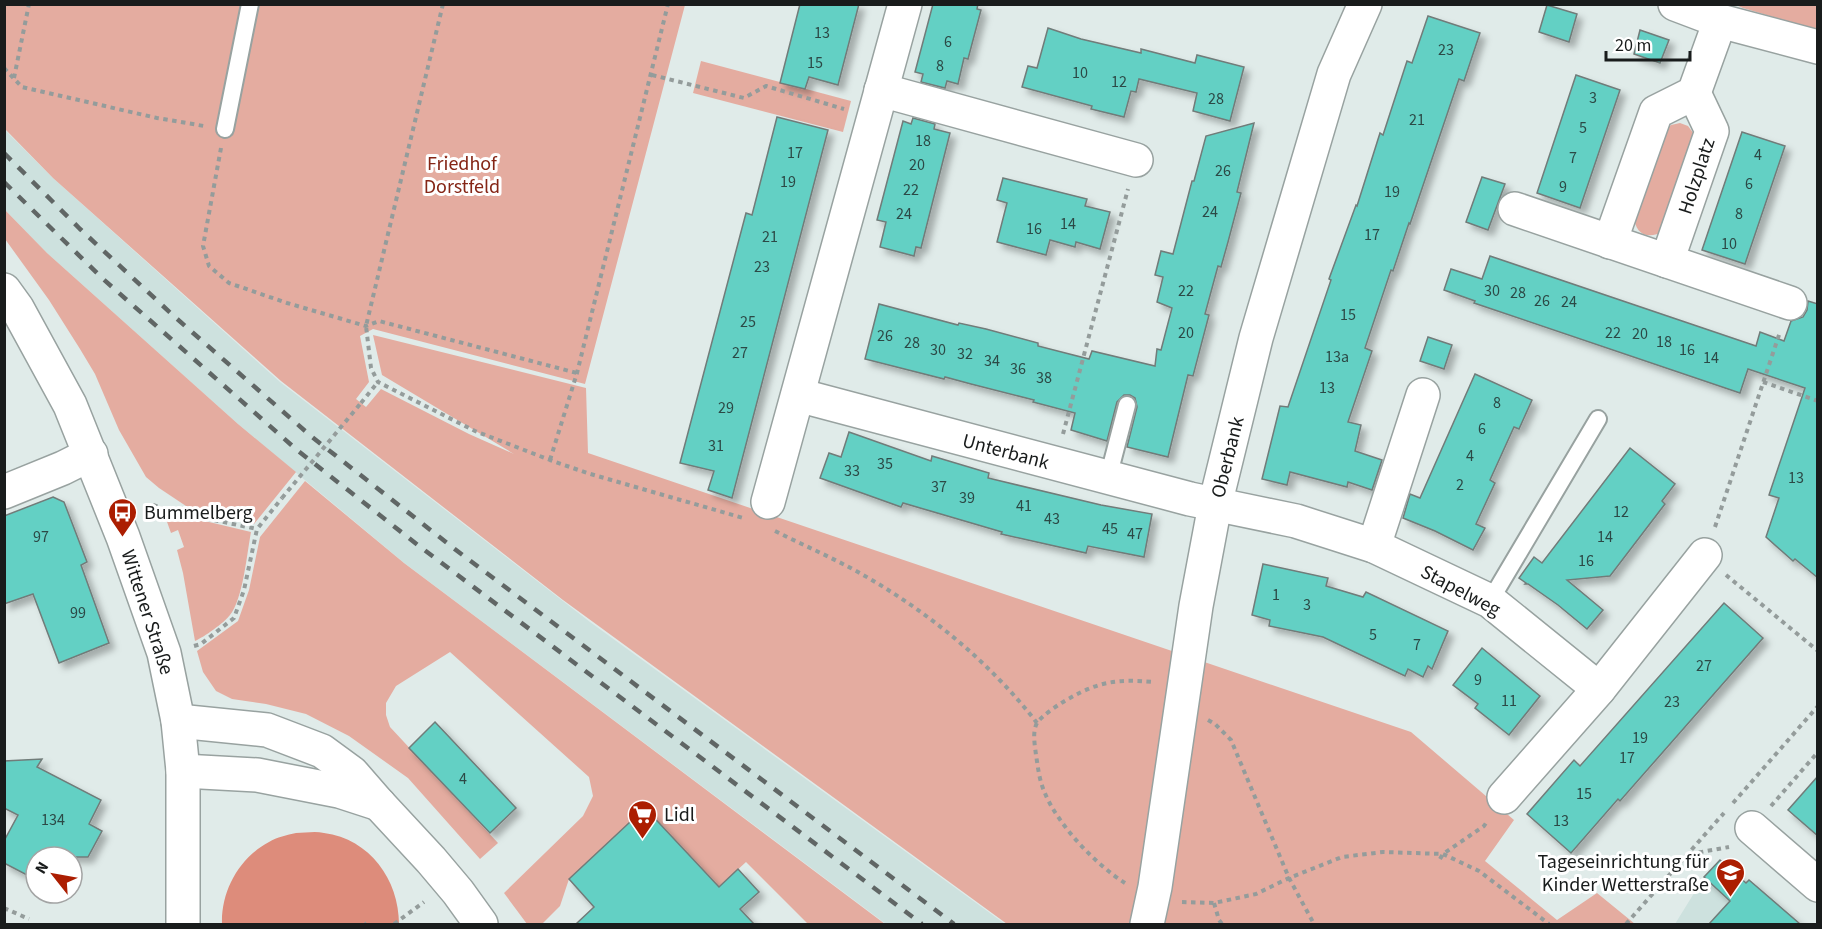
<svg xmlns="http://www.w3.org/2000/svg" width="1822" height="929" font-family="'Source Sans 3',sans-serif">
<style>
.built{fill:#cde1de}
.green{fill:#e4aca0}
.water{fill:#dd8c7b}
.building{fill:#63d0c4;stroke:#717b79;stroke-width:1.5;filter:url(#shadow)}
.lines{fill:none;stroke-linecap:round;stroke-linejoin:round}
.lane-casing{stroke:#98a2a0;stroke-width:20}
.street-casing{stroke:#98a2a0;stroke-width:36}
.secondary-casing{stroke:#98a2a0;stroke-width:36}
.path{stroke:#949c9b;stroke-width:4;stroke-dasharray:4.5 4.5;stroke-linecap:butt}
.lane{stroke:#fff;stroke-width:16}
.street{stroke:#fff;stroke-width:33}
.secondary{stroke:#fff;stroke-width:33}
.rail{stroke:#606665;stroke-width:4.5;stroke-dasharray:10 10;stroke-linecap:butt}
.path-bridge{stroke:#949c9b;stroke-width:4;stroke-dasharray:4.5 4.5;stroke-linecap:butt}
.labels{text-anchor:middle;stroke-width:6;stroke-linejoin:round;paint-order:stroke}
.number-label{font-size:16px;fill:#2c4946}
.park-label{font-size:20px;fill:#852616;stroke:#fff}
.street-label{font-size:20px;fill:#191c1c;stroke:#fff}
.poi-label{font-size:20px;fill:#191c1c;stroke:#fff;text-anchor:start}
</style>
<defs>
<filter id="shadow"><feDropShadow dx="5.5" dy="5.5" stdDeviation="3" flood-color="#0004"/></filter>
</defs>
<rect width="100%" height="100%" fill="#e0ebe9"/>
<g class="built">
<polygon points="4,129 53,178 280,382 590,622 1005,924 886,924 403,562 238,424 47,253 5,210"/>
<polygon points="1704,877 1722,893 1749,880 1793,920 1789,924 1675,924"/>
</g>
<g class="green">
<polygon points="5,5 685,5 585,384 373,329 360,336 369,382 356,399 366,407 381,389 469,434 514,454 382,375 373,335 586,388 588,453 1411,732 1514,820 1485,861 1557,920 1597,893 1635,924 1007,924 563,600 281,381 53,178 5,129"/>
<polygon points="1736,5 1817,5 1817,30 1743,8"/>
<polygon points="701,61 851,101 843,132 693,93"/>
<path d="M1680,123L1688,126L1694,134L1664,231C1648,240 1635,235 1634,216L1664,132L1671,125Z"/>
<polygon points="5,210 47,253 238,424 296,472 254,524 192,510 159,488 146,477 119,430 95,374 80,349 49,300 5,239"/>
<polygon points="305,481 404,563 885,924 808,924 746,862 719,887 645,808 569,879 560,906 543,923 543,924 527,924 504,893 583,816 593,796 589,777 450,652 396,686 386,703 386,715 390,727 498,843 480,859 408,778 349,736 306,714 266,704 232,699 216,691 203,672 197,651 238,621 249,590 260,537"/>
<path d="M173,518L209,522L251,532C247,553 243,599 230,615C224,623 204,637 195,641L183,573L177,550L184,547L178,530L171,533L166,519Z"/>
</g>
<path class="water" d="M296,833C305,833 315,831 324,833C370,839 399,880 399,924H222C221,891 239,858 269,842C277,837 287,835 296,833Z"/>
<g class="building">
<polygon points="800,4 859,4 838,85 809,77 805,89 780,83"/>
<polygon points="933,4 978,4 977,9 981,10 968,59 964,58 958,84 947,81 945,88 921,82 923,74 915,72"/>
<polygon points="1547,5 1577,14 1569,42 1539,32"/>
<polygon points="1428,16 1480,33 1464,81 1459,79 1410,224 1409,223 1393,271 1391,270 1365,348 1372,351 1348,422 1361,425 1355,451 1382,460 1372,490 1348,482 1347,487 1290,472 1287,485 1262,479 1280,406 1288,407 1331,280 1329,279 1356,205 1357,206 1380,133 1383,135 1407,61 1412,63"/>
<polygon points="1048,28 1081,39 1141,53 1141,49 1195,63 1197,55 1244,67 1230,121 1193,111 1197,93 1139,79 1136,92 1131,91 1124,117 1091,109 1092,106 1022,87 1028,66 1037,68"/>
<polygon points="1640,30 1669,40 1660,63 1634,54"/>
<polygon points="1576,75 1620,90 1580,208 1537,193"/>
<polygon points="777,117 828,130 732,498 708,490 714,471 680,463 746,213 752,215"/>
<polygon points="913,118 935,124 934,129 950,133 921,248 916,247 914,256 880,247 886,222 877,220 903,121 911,124"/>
<polygon points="1254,123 1237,192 1241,193 1228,242 1221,267 1218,266 1205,314 1209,315 1193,376 1188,375 1168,457 1127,447 1137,407 1135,398 1130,395 1124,395 1117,402 1107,441 1071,430 1075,413 1033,402 1034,400 971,384 945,377 944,379 865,359 879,304 958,325 959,323 986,329 1038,343 1038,346 1089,359 1092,351 1155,366 1157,349 1161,350 1172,308 1157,302 1163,277 1155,275 1161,251 1173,254 1192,181 1194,181 1206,136"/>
<polygon points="1742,132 1785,146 1745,264 1702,250"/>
<polygon points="1482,177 1505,184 1488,230 1466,222"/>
<polygon points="1003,178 1087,199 1085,206 1110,212 1100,249 1076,242 1075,247 1050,240 1046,255 997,242 1007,203 997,200"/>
<polygon points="1490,256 1756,346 1760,332 1784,341 1791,321 1803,317 1807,310 1808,301 1818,304 1818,578 1795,559 1793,561 1766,537 1779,498 1769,495 1805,388 1748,369 1740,393 1474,303 1475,301 1444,290 1451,269 1482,279"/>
<polygon points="1428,337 1452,345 1444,369 1420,361"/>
<polygon points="1475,374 1532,400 1519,429 1514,427 1490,480 1495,483 1476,524 1485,528 1473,550 1435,531 1403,518 1410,494 1420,498"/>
<polygon points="849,432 931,461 932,456 989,473 988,478 1101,505 1152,514 1144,557 1088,546 1086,553 1001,534 1002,532 903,503 901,507 820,478 829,453 841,457"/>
<polygon points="1630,448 1675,484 1662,501 1665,504 1610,576 1567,580 1603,610 1587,629 1558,605 1528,584 1525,584 1526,583 1519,578 1534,557 1542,563"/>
<polygon points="53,497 64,502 87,562 81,565 109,643 59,663 33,594 4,604 4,516"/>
<polygon points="1263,564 1328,578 1326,586 1363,597 1366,592 1448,631 1432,669 1428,666 1423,677 1408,669 1405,676 1323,637 1269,626 1270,620 1252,615"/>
<polygon points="1724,603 1763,638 1620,801 1618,799 1571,853 1527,814 1574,760 1580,766"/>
<polygon points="1482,648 1540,696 1509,735 1475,708 1478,704 1453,685"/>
<polygon points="435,722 516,808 490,833 409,748"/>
<polygon points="42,759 37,767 101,800 89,824 102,831 88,857 36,857 27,875 4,863 4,841 18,815 4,808 4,761"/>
<polygon points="1818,776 1818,836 1788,810"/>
<polygon points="645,808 719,887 738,869 759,892 740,909 754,924 576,924 594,907 569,879"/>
<polygon points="1720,860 1746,883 1749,880 1800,924 1709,924 1730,901 1704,877"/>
</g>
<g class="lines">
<defs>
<g id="lane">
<polyline points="225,129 250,4"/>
<polyline points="1108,478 1127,405"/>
<polyline points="1490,601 1598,419"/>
</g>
<g id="street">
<polyline points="1675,4 1720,21 1818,47"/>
<polyline points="881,90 1136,160"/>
<polyline points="1515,209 1790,303"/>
<polyline points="1610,242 1656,112 1694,93 1720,21"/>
<polyline points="1667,261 1712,131 1694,93"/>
<polyline points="798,395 1190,499 1296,521 1374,546 1490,601 1599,689"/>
<polyline points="4,492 63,468 91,454"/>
<polyline points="768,502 905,4"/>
<polyline points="1374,546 1423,395"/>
<polyline points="1504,797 1599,689 1705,555"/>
<polyline points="1752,828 1818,885"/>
<polyline points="1147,924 1155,887 1196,606 1215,505 1256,338 1334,74 1365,4"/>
</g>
<g id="secondary">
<polyline points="4,290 17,308 70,405 123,537 164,653 178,721 183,771 183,924"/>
<polyline points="178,721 267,730 322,751 352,773 379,804 431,860 458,892 481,924"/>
<polyline points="183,771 257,775 339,791 379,804"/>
</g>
</defs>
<use href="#lane" class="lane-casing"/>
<use href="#street" class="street-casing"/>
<use href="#secondary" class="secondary-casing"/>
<g class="path">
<polyline points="443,4 366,326 371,368 378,382 475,431 550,460 587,473 743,518"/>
<polyline points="4,68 22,87 157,118 204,126"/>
<polyline points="652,75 744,98 766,86 844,109"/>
<polyline points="14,78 29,4"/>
<polyline points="221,148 203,246 209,266 229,283 287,303 366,326 379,321 577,373"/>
<polyline points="1763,382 1818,401"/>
<polyline points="361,403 378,382"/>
<polyline points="1063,434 1128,189"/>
<polyline points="550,460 577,373 668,4"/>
<polyline points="153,505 171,511 257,529"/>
<polyline points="1715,527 1780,332"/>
<path d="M775,531C803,545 831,557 858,572C926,610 990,662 1037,723"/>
<polyline points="1726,575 1818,651"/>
<polyline points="194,646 201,644 234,618 244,590 257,529 282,498"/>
<polyline points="1208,720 1215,724 1231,740 1289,878 1314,924"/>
<polyline points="1733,803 1818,706"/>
<polyline points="1771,806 1818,752"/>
<polyline points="1690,854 1729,847"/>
<polyline points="1440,859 1443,854 1484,826 1488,820"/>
<path d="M1125,883C1095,864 1057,824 1044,791C1039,779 1038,767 1036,755C1035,746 1032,732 1037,723C1041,716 1062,702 1070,698C1100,681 1119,679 1153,682"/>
<polyline points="1182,902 1214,903 1256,894 1289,878 1342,857 1383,852 1443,854 1479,871 1549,924"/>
<polyline points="1214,903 1219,920 1222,924"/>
<polyline points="4,908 29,919"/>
<polyline points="364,923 365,924"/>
<polyline points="394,924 424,902"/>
<polyline points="1626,924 1724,813"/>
</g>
<use href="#lane" class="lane"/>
<use href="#street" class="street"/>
<use href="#secondary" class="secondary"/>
<g class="rail">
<polyline points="4,153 80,229 176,318 312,437 456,550 954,924"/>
<polyline points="4,182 102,278 297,450 419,546 922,924"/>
</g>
<polyline class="path-bridge" points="282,498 361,403"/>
</g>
<defs>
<symbol id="bus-pin" viewBox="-11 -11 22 30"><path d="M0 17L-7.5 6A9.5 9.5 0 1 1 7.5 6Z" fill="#ac1e01" stroke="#fff"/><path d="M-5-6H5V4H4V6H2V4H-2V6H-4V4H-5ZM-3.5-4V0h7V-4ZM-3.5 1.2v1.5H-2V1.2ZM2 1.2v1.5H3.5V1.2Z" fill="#fff"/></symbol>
<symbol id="supermarket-pin" viewBox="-11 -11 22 30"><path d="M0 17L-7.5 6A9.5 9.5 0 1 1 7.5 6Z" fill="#ac1e01" stroke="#fff"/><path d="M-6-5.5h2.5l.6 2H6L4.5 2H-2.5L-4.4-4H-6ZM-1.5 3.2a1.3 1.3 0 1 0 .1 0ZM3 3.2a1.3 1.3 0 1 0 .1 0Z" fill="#fff"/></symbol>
<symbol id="school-pin" viewBox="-11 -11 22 30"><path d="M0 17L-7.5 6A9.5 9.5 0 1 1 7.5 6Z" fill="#ac1e01" stroke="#fff"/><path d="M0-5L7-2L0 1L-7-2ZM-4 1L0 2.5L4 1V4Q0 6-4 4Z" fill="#fff"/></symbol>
</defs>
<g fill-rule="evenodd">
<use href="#bus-pin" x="106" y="496" width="33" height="45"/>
<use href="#supermarket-pin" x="626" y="798" width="33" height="45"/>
<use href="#school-pin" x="1714" y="856" width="33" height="45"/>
</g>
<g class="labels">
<g class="number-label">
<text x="822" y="38">13</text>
<text x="948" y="47">6</text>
<text x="1446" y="55">23</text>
<text x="815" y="68">15</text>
<text x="940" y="71">8</text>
<text x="1080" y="78">10</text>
<text x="1119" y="87">12</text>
<text x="1593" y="103">3</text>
<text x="1216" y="104">28</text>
<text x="1417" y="125">21</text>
<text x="1583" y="133">5</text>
<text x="923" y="146">18</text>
<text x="795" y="158">17</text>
<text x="1758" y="160">4</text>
<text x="1573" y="163">7</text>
<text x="917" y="170">20</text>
<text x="1223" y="176">26</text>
<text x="788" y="187">19</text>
<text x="1749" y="189">6</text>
<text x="1563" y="192">9</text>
<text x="911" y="195">22</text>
<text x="1392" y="197">19</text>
<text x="1210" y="217">24</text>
<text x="904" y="219">24</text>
<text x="1739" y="219">8</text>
<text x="1068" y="229">14</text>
<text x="1034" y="234">16</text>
<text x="1372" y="240">17</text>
<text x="770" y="242">21</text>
<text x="1729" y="249">10</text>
<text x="762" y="272">23</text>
<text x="1186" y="296">22</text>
<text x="1492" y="296">30</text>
<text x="1518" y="298">28</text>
<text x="1542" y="306">26</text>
<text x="1569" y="307">24</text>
<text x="1348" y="320">15</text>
<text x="748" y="327">25</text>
<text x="1186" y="338">20</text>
<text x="1613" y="338">22</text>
<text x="1640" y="339">20</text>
<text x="885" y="341">26</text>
<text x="1664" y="347">18</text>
<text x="912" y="348">28</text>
<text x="938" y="355">30</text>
<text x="1687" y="355">16</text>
<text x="740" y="358">27</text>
<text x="965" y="359">32</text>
<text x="1337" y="362">13a</text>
<text x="1711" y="363">14</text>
<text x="992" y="366">34</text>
<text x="1018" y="374">36</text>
<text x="1044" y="383">38</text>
<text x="1327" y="393">13</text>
<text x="1497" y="408">8</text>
<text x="726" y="413">29</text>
<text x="1482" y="434">6</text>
<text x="716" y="451">31</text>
<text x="1470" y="461">4</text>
<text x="885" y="469">35</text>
<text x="852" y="476">33</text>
<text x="1796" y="483">13</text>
<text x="1460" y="490">2</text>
<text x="939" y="492">37</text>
<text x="967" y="503">39</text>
<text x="1024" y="511">41</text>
<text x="1621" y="517">12</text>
<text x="1052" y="524">43</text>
<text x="1110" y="534">45</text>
<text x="1135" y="539">47</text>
<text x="41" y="542">97</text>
<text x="1605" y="542">14</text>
<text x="1586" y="566">16</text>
<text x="1276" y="600">1</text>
<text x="1307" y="610">3</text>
<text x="78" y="618">99</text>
<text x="1373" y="640">5</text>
<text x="1417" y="650">7</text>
<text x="1704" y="671">27</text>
<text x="1478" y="685">9</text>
<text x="1509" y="706">11</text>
<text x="1672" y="707">23</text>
<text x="1640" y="743">19</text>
<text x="1627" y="763">17</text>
<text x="463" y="784">4</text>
<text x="1584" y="799">15</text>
<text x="53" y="825">134</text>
<text x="1561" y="826">13</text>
</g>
<g class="park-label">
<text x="462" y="170">Friedhof<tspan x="462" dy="23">Dorstfeld</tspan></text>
</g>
<g class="street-label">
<text transform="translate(1696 176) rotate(-72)" y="7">Holzplatz</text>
<text transform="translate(1006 451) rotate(15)" y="7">Unterbank</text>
<text transform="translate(1227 457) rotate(-76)" y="7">Oberbank</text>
<text transform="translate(1461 590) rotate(28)" y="7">Stapelweg</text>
<text transform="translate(148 612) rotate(72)" y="7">Wittener Straße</text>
</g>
<g class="poi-label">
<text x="144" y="519">Bummelberg</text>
<text x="664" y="821">Lidl</text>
<text x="1709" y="868" text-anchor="end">Tageseinrichtung für<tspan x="1709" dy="23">Kinder Wetterstraße</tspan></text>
</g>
</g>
<rect width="1822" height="929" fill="none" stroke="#191c1c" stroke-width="12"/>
<g transform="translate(54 875) rotate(301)"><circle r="28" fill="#ffffff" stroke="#a3a4a4" stroke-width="1.5"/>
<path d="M0-4.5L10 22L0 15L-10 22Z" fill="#ac1e01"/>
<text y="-9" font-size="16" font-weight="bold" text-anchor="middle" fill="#191c1c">N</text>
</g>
<path d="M1606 51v9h84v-9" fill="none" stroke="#191c1c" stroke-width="3"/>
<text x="1615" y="51" font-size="18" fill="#191c1c" stroke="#ffffff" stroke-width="4.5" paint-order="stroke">20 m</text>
</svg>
